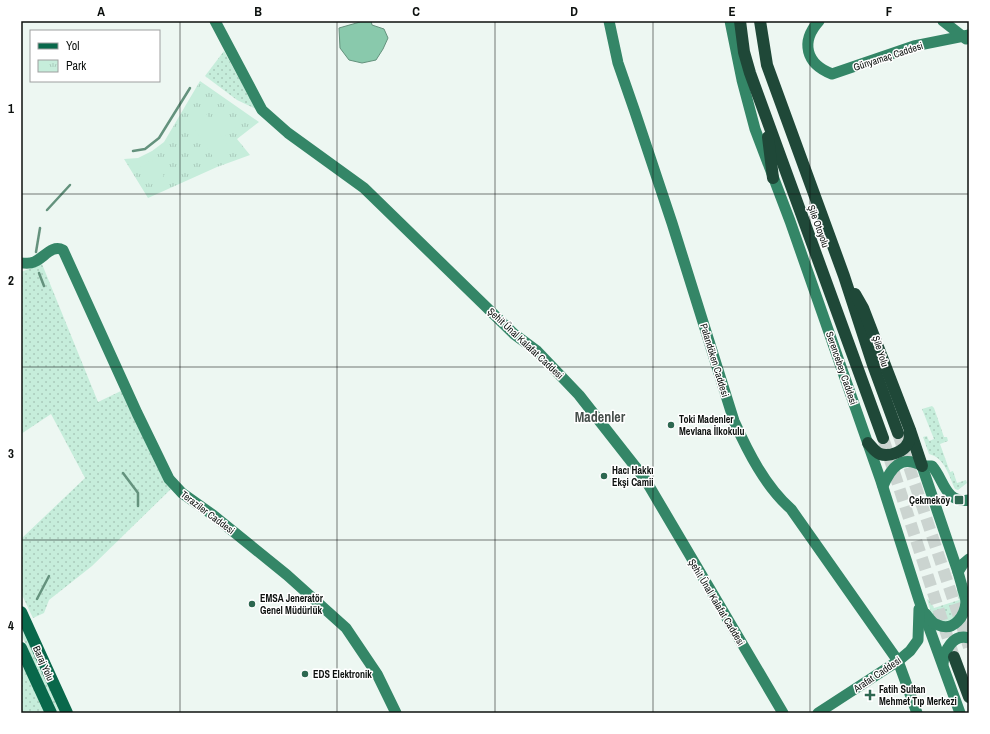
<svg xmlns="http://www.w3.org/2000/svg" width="990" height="734" font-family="'Archivo Narrow',sans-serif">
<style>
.grass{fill:url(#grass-dots)}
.park{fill:url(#park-tufts)}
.garden{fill:#c6eddb}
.water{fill:#89c9ac;stroke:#64927d}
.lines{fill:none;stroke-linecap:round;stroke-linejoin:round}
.stream{stroke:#64927d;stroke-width:2.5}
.highway-tunnel{stroke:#cbd4d0;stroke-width:12;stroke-dasharray:12 6;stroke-linecap:butt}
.secondary{stroke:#348667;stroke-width:11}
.primary{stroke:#09684b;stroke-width:12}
.highway{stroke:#1f4838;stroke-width:12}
.grid{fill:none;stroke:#0c100e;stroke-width:1;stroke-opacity:0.55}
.poi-dot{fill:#2d6750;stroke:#fff;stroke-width:1.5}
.labels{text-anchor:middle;stroke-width:3;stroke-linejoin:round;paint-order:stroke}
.street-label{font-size:10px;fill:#0c100e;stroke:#fff}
.poi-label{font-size:10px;font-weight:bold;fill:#0c100e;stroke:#fff;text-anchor:start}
.district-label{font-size:14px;font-weight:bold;fill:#464f4b;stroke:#fff}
.neatline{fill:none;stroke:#0c100e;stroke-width:1.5}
.grid-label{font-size:13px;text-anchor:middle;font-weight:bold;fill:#0c100e}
</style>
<defs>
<pattern id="grass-dots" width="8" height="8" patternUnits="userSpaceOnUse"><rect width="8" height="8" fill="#c6eddb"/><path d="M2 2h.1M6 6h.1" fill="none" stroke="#a9cabb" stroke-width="1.8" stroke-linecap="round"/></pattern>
<pattern id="park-tufts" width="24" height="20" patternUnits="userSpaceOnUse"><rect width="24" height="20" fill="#c6eddb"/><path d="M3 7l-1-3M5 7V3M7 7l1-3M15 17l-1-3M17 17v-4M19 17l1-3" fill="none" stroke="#a9cabb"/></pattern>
</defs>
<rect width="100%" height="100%" fill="#edf7f2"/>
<g class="grass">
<polygon points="224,51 256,109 237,100 205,76"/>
<polygon points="42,264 98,402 123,390 172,488 92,566 49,600 44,613 33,618 21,593 21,539 85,478 51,414 21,434 21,272"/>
<path d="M932,406L934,408L944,437H947L948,441L940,444L950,472L953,471L957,483L966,480L967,483L958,490L955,489C949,476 945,458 929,454L923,437L927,436L929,441L934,439L922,409Z"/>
<path d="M958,587L963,604L957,618C935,626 933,619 927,599L935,603L932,604L934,608L959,600L958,596L955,597Z"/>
<polygon points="21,624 61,713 57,713 21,634"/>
<polygon points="21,659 46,713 21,713"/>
</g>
<polygon class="park" points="200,81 259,122 237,139 250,155 217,167 148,198 124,159 138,158 152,151 164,142"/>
<g class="garden">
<polygon points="202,108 210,119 223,110 236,128 223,138 219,133 231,150 216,161 187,118"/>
<polygon points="151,159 164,176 150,185 138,169"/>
</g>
<polygon class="water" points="360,21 371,21 372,25 384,29 388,38 383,49 376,60 362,63 349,60 340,48 339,28 360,22"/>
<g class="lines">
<g class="stream">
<polyline points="133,151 145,149 159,138 190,88"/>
<polyline points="47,210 70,185"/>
<polyline points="36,252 40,228"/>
<polyline points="39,273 44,286"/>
<polyline points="123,473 138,493 138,506"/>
<polyline points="37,599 49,576"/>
</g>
<g class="highway-tunnel">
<polyline points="898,433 969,647"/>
<polyline points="883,438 953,654"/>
</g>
<g class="secondary">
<polyline points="215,21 262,110 288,133 364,188 514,334 537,351 579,395 645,479 783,713"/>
<path d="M609,21L618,63L635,112L672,223L734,421C748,452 765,486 791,509L898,661L917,713"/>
<polyline points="730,21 742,80 755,129 790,221 881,481 919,600 960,713"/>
<path d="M819,21C800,42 806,64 832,74L914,46L969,35"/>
<polyline points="943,21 966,39"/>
<path d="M21,263C25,263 30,264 34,262C44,258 52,244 63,250L137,413L169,479L182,493L213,515L287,575L346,628L377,674L396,713"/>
<polyline points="922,466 958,572 969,611"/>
<path d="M922,466H932C944,479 945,504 969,500"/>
<path d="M883,486C891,468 901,454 922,466"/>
<polyline points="958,572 963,564 969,559"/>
<path d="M926,614C929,618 933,624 938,625C954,632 965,616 966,602"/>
<path d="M943,664C944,651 953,633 969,638"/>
<polyline points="818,713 898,661 910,651 918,640 919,609"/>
</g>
<g class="primary">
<polyline points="21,612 67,713"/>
<polyline points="21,648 51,713"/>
</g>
<g class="highway">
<polyline points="740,21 744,52 750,73 883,438"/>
<polyline points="760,21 767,65 844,276 873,365 898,433"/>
<polyline points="768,137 773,178"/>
<polyline points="855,294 863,308 910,430 922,466"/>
<path d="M868,443C872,447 875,452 880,454C889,457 904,452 908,443C910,440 910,435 910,431"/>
<polyline points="954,657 969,697"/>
</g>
</g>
<path class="grid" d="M180,21V713M337,21V713M495,21V713M653,21V713M810,21V713M21,194H969M21,367H969M21,540H969"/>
<g class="poi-dot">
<circle cx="671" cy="425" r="4"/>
<circle cx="604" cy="476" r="4"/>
<rect x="954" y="495" width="10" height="10" rx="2"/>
<circle cx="252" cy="604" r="4"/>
<circle cx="305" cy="674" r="4"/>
<path d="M868 689h4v4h4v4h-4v4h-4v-4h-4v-4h4z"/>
</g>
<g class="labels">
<g class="street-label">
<text transform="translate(888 56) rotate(-18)" y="4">Günyamaç Caddesi</text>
<text transform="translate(819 226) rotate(70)" y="4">Şile Otoyolu</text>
<text transform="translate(526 343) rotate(43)" y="4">Şehit Ünal Kalafat Caddesi</text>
<text transform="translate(881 351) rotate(72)" y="4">Şile Yolu</text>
<text transform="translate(715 360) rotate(73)" y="4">Palandöken Caddesi</text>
<text transform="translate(842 368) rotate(71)" y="4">Serencebey Caddesi</text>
<text transform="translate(208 512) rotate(37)" y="4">Teraziler Caddesi</text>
<text transform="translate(717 602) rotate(59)" y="4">Şehit Ünal Kalafat Caddesi</text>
<text transform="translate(44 663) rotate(66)" y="4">Baraj Yolu</text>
<text transform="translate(877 674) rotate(-34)" y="4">Arafat Caddesi</text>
</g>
<g class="poi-label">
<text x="679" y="423">Toki Madenler<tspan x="679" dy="12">Mevlana İlkokulu</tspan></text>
<text x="612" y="474">Hacı Hakkı<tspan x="612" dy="12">Ekşi Camii</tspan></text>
<text x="950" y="504" text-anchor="end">Çekmeköy</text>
<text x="260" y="602">EMSA Jeneratör<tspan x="260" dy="12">Genel Müdürlük</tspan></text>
<text x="313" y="678">EDS Elektronik</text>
<text x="879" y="693">Fatih Sultan<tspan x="879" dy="12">Mehmet Tıp Merkezi</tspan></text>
</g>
<g class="district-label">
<text x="600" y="422">Madenler</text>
</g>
</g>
<rect width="990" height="734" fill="none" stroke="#ffffff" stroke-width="44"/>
<rect x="30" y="30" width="130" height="52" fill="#ffffff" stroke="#9e9f9f"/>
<rect x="38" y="43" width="20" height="6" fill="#09684b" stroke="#9e9f9f"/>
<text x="66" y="50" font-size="12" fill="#0c100e">Yol</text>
<rect x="38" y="60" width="20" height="12" fill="url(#park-tufts)" stroke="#9e9f9f"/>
<text x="66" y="70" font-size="12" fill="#0c100e">Park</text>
<rect x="22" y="22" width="946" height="690" class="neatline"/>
<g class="grid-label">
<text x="101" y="16">A</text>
<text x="258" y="16">B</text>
<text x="416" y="16">C</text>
<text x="574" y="16">D</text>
<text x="732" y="16">E</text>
<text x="889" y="16">F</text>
<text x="11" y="113">1</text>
<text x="11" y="285">2</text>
<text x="11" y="458">3</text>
<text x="11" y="630">4</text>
</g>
</svg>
